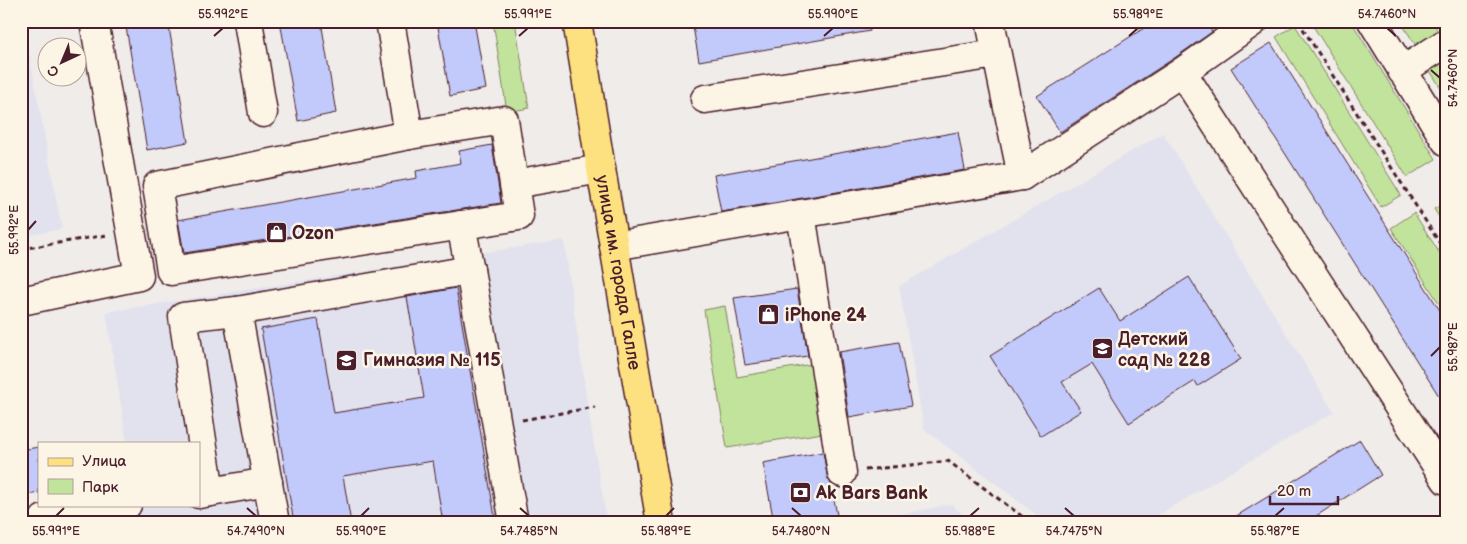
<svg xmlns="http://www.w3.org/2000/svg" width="1467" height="544" font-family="'Balsamiq Sans',sans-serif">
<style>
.built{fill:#e2e2ee}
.green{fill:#c1e39c;stroke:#868164}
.building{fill:#c2cafb;stroke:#4a1f2b}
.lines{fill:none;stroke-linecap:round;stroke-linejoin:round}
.minor-casing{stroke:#4a1f2b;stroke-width:31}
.major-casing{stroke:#4a1f2b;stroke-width:31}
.path{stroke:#4a1f2b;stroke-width:3;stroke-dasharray:5 4;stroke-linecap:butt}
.minor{stroke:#fcf5e5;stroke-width:28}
.major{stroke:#fde080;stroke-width:28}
.ticks{fill:none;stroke:#4a1f2b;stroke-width:2}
.labels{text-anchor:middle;stroke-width:5;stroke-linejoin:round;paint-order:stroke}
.poi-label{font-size:18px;font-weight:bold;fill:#4a1f2b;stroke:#fcf5e5;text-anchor:start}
.street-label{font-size:18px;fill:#4a1f2b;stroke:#fcf5e5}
.neatline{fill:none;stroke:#4a1f2b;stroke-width:2}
.ticks-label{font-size:12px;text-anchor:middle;fill:#4a1f2b}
</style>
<rect width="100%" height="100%" fill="#f0ece9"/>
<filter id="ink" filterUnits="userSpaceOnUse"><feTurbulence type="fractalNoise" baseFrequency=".02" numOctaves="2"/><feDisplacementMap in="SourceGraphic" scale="10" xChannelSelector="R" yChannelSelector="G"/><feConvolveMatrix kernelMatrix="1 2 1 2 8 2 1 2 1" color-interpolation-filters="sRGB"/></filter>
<g filter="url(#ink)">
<g class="built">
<polygon points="21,21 23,21 62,229 21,237"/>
<polygon points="1163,133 1334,412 1144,523 1047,523 924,429 899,286"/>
<polygon points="564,240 588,409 607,523 139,523 137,505 199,505 199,443 127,443 106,312"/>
<polygon points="951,504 972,523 859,523"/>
</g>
<g class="green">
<polygon points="493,21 515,21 529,108 507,112"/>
<polygon points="1310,21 1351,21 1436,159 1407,177"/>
<polygon points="1400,21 1432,21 1439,33 1417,47"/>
<polygon points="1295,25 1401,195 1381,207 1276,37"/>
<polygon points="1446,55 1446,96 1427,66"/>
<polygon points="1446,202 1446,228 1434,209"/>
<polygon points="1414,213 1446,263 1446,314 1391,228"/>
<polygon points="725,306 737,377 812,364 823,433 727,448 704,310"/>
</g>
<g class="building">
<polygon points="125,21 168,21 188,142 147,150"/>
<polygon points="280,21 321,21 336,113 298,121"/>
<polygon points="437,21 474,21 486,89 450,96"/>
<polygon points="692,21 869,21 870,31 699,61"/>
<polygon points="1155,21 1205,21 1212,32 1173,59 1060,132 1037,96"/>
<polygon points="1271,43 1446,320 1446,407 1231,68"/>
<polygon points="958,132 965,170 721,212 714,175"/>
<polygon points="492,145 501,203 184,253 178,220 417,178 416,171 461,163 459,151"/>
<polygon points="1189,277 1241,359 1198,386 1195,381 1129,423 1092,364 1062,382 1081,411 1041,436 990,356 1099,288 1120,321"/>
<polygon points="456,288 496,523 443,523 433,461 343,476 351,523 294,523 261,329 318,319 334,413 424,398 407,297"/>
<polygon points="797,289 808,356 745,365 734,298"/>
<polygon points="899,342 911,406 849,417 839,352"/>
<polygon points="1360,440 1381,475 1354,492 1305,523 1225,523"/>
<polygon points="39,447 39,493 21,496 21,450"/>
<polygon points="823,452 827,475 831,484 838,520 821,523 774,523 763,463"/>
</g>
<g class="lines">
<defs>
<g id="minor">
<polyline points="248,21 263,113"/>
<polyline points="390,21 409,135"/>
<polyline points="990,21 1022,176 1182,72 1254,21"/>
<polyline points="1372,21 1446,141"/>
<polyline points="1402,71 1446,43"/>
<polyline points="1182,72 1446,480"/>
<polyline points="705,99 996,54"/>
<polygon points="504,120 519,216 171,271 157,186 409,135"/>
<polyline points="514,184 601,169"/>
<polyline points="801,214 842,473"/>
<polyline points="461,225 470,270"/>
<polyline points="614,246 1022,176"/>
<polyline points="21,301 139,276 94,21"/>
<polyline points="210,492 183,317 237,311"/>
<polyline points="199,494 268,482"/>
<polyline points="45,523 44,519 127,505"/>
<polyline points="275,523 237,311 470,270 514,523"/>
</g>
<g id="major">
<path id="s1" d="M577,21L601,169L661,523"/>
</g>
</defs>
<use href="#minor" class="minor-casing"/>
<use href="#major" class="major-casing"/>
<g class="path">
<polyline points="1298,21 1446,253"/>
<polyline points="21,249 107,235"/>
<polyline points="522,420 595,407"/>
<polyline points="865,470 948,461 1031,523"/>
</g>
<use href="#minor" class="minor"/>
<use href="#major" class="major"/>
</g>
</g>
<path class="ticks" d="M1387,28L1396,36M214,36L223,28M519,36L528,28M824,36L833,28M1129,36L1138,28M1431,70L1440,78M28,230L36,221M1431,356L1440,347M247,508L256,516M520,508L529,516M792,508L801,516M1065,508L1074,516M56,516L64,508M361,516L369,508M666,516L674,508M970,516L979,508M1275,516L1284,508"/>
<defs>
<symbol id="shop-square" viewBox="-11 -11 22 22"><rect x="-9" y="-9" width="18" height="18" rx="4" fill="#4a1f2b" stroke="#fcf5e5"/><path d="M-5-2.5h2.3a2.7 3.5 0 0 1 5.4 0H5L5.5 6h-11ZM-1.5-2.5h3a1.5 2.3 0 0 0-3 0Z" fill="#fff"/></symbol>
<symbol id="school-square" viewBox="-11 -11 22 22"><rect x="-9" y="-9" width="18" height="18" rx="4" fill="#4a1f2b" stroke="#fcf5e5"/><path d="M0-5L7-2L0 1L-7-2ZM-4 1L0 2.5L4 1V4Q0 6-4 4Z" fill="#fff"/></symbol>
<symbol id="bank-square" viewBox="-11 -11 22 22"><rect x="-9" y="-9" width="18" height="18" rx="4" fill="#4a1f2b" stroke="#fcf5e5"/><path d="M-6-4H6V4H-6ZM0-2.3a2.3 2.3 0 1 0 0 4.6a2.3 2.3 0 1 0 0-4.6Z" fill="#fff"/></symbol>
</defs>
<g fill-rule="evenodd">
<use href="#shop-square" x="264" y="220" width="25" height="25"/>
<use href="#shop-square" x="756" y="302" width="25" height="25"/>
<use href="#school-square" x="1090" y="336" width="25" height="25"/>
<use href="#school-square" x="334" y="348" width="25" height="25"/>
<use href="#bank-square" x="788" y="480" width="25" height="25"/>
</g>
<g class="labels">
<g class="poi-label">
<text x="292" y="239">Ozon</text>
<text x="785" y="321">iPhone 24</text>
<text x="1118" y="345">Детский<tspan x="1118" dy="21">сад № 228</tspan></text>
<text x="363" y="366">Гимназия № 115</text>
<text x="816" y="499">Ak Bars Bank</text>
</g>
<g class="street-label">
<text dy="6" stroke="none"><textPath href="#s1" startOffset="255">улица им. города Галле</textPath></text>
</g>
</g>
<rect width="1467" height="544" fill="none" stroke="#fcf5e5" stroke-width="55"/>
<rect x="38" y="442" width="162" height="65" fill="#fcf5e5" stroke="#b59f9b"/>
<rect x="48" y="458" width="25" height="8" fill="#fde080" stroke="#b59f9b"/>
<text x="82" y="466" font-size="15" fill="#4a1f2b">Улица</text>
<rect x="48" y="479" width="25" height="15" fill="#c1e39c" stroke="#b59f9b"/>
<text x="82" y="492" font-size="15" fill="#4a1f2b">Парк</text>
<g transform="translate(62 62) rotate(224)"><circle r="24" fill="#fcf5e5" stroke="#b59f9b"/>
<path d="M0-4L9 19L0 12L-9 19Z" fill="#4a1f2b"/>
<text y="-8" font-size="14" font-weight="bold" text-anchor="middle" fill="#4a1f2b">С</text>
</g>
<path d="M1270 496v8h68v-8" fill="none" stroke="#4a1f2b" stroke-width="2.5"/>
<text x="1277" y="496" font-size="15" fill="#4a1f2b" stroke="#fcf5e5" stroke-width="4" paint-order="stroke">20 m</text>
<rect x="28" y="28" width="1412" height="488" class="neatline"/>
<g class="ticks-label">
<text x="223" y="18">55.992°E</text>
<text x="528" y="18">55.991°E</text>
<text x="833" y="18">55.990°E</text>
<text x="1138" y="18">55.989°E</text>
<text x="1387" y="18">54.7460°N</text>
<text transform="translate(1453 78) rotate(-90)" y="4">54.7460°N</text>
<text transform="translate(14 230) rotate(-90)" y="4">55.992°E</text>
<text transform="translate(1453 347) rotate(-90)" y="4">55.987°E</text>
<text x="56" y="535">55.991°E</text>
<text x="256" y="535">54.7490°N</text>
<text x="361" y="535">55.990°E</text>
<text x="529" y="535">54.7485°N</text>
<text x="666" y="535">55.989°E</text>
<text x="801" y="535">54.7480°N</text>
<text x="970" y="535">55.988°E</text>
<text x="1074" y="535">54.7475°N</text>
<text x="1275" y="535">55.987°E</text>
</g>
</svg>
